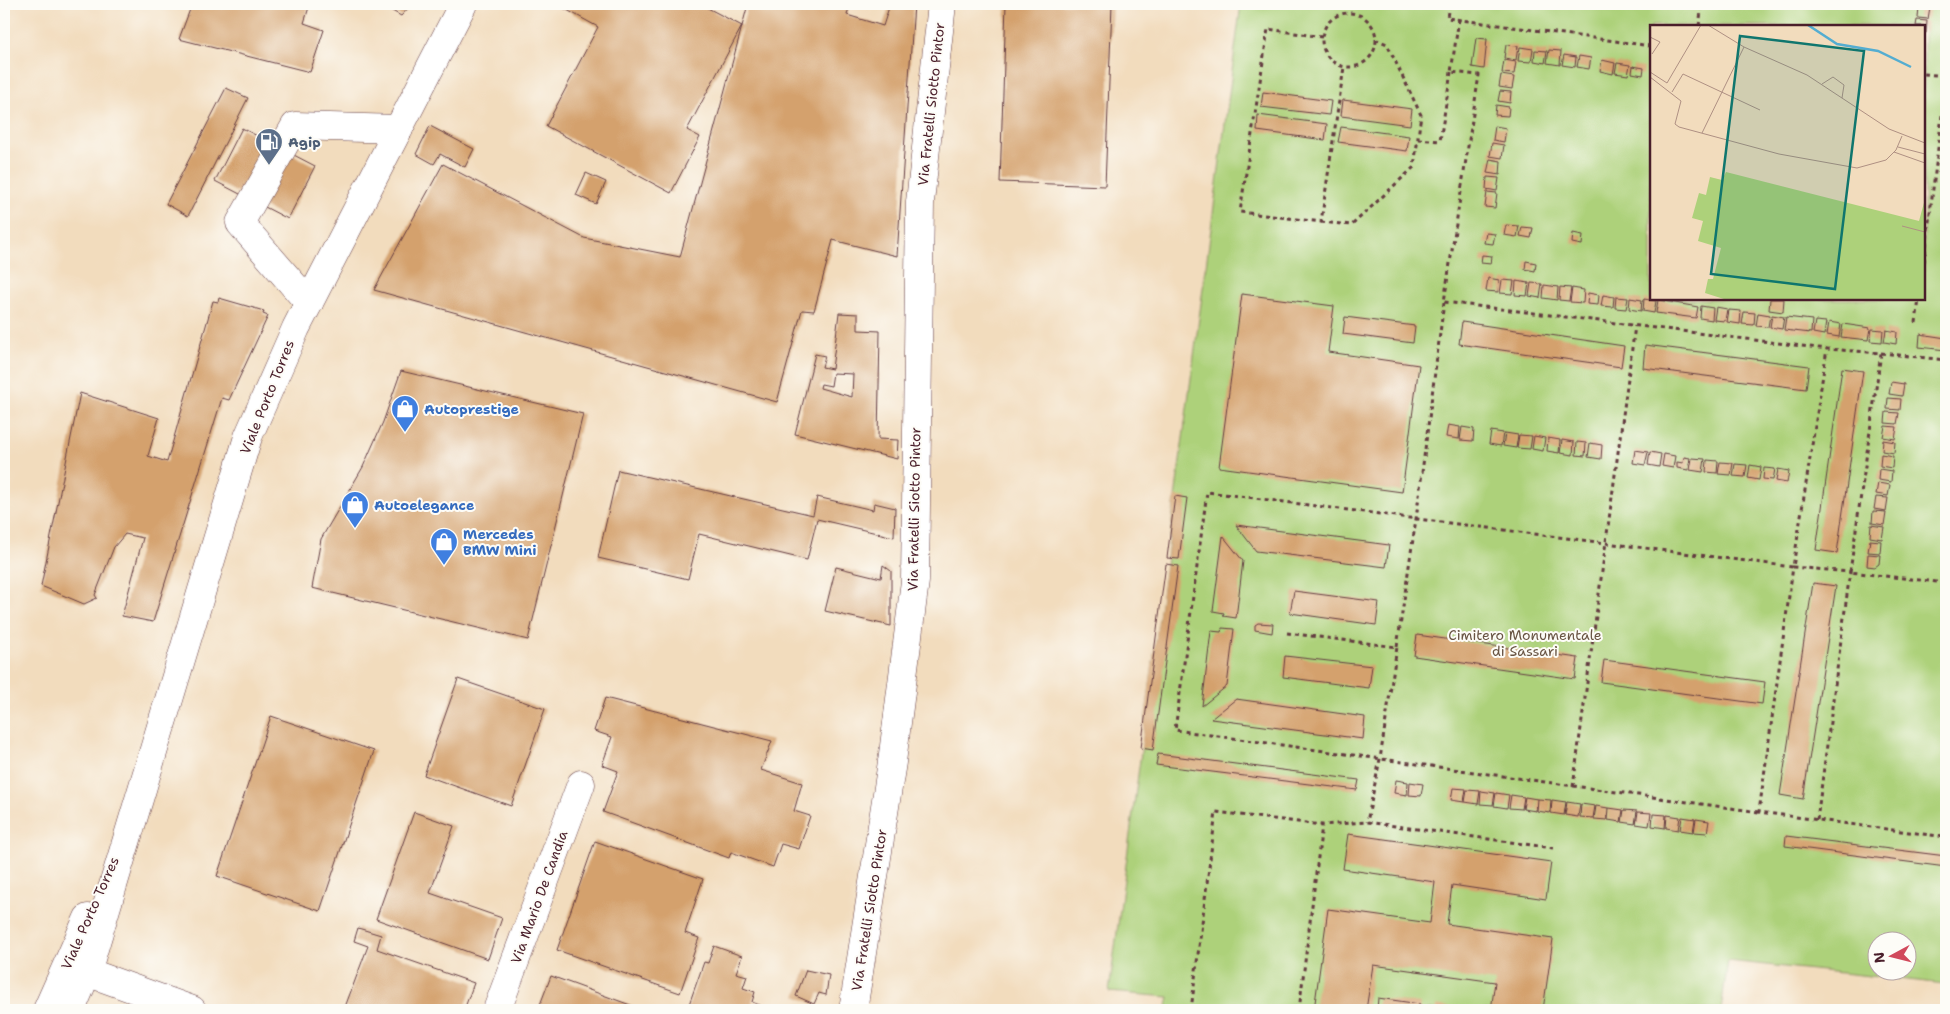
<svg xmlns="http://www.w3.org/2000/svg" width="1950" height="1014" font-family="'Shantell Sans',sans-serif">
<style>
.green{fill:#add17a;stroke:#7c7852;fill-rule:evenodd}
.building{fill:#d4a16d;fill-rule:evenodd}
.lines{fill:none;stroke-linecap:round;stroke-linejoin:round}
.minor-casing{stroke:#633b41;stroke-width:29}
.major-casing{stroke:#633b41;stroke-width:29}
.path{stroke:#633b41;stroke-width:3;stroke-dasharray:4 4;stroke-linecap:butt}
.minor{stroke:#fff;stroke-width:28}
.major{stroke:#fff;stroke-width:28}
.labels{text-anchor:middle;stroke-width:4;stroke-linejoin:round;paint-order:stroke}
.street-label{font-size:14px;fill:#4a1f2b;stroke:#fdfcf7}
.service-label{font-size:14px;font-weight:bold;fill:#4e5e75;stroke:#fdfcf7;text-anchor:start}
.shop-label{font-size:14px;font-weight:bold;fill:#366cbe;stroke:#fdfcf7;text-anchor:start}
.park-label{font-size:14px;fill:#685443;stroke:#fdfcf7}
.inset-river{fill:none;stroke:#54add1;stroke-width:2.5}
.inset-road{fill:none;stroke:#af9083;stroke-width:1}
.view{fill:#0f766e;fill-opacity:0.15;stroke:#0f766e;stroke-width:2.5}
.inset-edge{fill:none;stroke:#4a1f2b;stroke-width:2.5}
</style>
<rect width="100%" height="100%" fill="#fdfcf7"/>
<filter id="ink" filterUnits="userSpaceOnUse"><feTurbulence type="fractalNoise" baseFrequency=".02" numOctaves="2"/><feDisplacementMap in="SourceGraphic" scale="10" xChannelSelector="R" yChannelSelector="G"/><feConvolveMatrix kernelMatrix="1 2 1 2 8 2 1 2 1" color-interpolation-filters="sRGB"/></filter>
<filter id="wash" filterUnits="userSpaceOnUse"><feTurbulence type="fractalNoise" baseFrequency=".0096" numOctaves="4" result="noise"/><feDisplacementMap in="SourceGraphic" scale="20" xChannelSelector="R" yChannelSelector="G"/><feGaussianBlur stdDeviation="1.12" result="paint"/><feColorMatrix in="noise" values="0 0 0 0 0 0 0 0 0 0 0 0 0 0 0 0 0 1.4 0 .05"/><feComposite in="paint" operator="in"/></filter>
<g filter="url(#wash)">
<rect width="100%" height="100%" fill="#f2dcbd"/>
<path class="green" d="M1241,4H1946V984L1728,961L1721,1010H1166L1169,997L1109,992ZM1651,26H1924V299H1651ZM1878,942H1908V972H1878Z"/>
<g id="blocks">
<g class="building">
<polygon points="192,4 310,4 304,23 324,30 310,72 179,39"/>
<polygon points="380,4 412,4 401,16"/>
<polygon points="556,4 700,4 742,26 687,130 700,137 671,193 546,126 598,27"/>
<polygon points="748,4 850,4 847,15 883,26 890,4 914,4 897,256 833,240 814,311 802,310 777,402 374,290 443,164 584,238 680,257"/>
<polygon points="1006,4 1112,4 1105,186 1000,182"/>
<polygon points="1919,6 1930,7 1928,19 1918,18"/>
<polygon points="1917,20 1927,21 1926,33 1924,33 1924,26 1916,26"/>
<polygon points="1476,38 1487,39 1484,69 1472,67"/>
<polygon points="1506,45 1518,46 1516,60 1504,58"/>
<polygon points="1520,47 1533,49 1531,62 1518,61"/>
<polygon points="1535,50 1547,51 1545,63 1534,61"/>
<polygon points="1549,50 1561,51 1560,65 1547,63"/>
<polygon points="1564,55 1576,57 1575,67 1562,65"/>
<polygon points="1579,56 1591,58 1589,69 1577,67"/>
<polygon points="1504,60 1516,62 1514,74 1502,73"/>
<polygon points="1602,60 1615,63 1613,74 1600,71"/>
<polygon points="1617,63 1630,65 1628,75 1615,73"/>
<polygon points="1633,66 1644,68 1643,75 1632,73"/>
<polygon points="1501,75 1514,77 1512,89 1499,87"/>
<polygon points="226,88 248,98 188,216 166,204"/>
<polygon points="1500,91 1511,92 1510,103 1498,101"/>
<polygon points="1263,92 1331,101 1329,115 1261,107"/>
<polygon points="1343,100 1412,109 1410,125 1341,116"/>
<polygon points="1496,105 1509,107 1508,116 1495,115"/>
<polygon points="1258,115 1327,124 1325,140 1257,131"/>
<polygon points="430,126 474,149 465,167 440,154 434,164 416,154"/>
<polygon points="1495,126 1506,128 1504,142 1493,140"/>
<polygon points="1341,127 1409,136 1407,151 1338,142"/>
<polygon points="242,128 315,166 288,219 215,181"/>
<polygon points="1492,143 1504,145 1502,158 1490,156"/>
<polygon points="1490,159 1501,161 1500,175 1487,173"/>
<polygon points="586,173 606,182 596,204 576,195"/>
<polygon points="1487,177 1499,178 1497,191 1486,189"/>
<polygon points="1487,192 1497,193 1495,208 1485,207"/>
<polygon points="1506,225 1519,226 1517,237 1504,235"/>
<polygon points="1522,227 1533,228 1531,238 1520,236"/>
<polygon points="1486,233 1495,234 1493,244 1484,243"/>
<polygon points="1573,233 1583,235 1582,245 1572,243"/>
<polygon points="1482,255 1492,256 1491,264 1481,263"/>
<polygon points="1526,261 1536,263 1535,271 1525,269"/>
<polygon points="1488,278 1499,280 1498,292 1486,291"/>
<polygon points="1502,280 1514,281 1512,294 1500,293"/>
<polygon points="1516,281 1529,283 1527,296 1515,295"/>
<polygon points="1531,283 1542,284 1540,298 1529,296"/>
<polygon points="1544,285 1558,287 1557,300 1543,298"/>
<polygon points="1560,287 1571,288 1569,301 1559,300"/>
<polygon points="1572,288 1584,290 1583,303 1570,302"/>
<polygon points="1588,293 1599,295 1598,305 1587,304"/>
<polygon points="1242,294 1334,306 1328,352 1419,365 1402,492 1219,467"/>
<polygon points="1603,295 1614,297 1613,307 1601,306"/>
<polygon points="1616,297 1628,298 1626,309 1615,308"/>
<polygon points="219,298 264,311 263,314 268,316 229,400 222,398 153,622 122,616 143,538 125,534 114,547 95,595 97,598 84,604 41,586 80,393 159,418 148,456 167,462 213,301 218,302"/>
<polygon points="1630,298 1642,300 1641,311 1629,309"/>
<polygon points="1644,299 1656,301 1654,313 1643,311"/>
<polygon points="1770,299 1784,299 1783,312 1769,310"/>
<polygon points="1658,300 1698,307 1696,318 1656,313"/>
<polygon points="1701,306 1713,308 1712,320 1700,318"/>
<polygon points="1716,307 1727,309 1725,321 1714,320"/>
<polygon points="1729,310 1741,311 1740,324 1727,322"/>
<polygon points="1744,312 1755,313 1754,325 1742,324"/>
<path d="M839,313L858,314V330L880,331L878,439L898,440L897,459L795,434L815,354L825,356L822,367L832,369ZM833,373L853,374L852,397L820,388L821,384L831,386Z"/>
<polygon points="1758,313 1770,315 1768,327 1756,326"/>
<polygon points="1772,315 1784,317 1782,329 1770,327"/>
<polygon points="1345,317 1415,326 1413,343 1343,334"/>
<polygon points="1786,317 1812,320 1811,333 1784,330"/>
<polygon points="1815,321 1826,322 1824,335 1813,333"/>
<polygon points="1462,322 1624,346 1621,367 1459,344"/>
<polygon points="1829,322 1841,324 1839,337 1827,335"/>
<polygon points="1843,324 1870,328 1868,340 1841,337"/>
<polygon points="1872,329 1883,330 1882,342 1870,341"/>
<polygon points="1886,330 1897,332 1896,344 1884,342"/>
<polygon points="1920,334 1946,338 1946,350 1919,347"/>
<polygon points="1645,345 1809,366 1806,389 1643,368"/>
<polygon points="1842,368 1863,371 1837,553 1816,550"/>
<polygon points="401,371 583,414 528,640 312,588 321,539 363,467 383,422"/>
<polygon points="1891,382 1904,384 1902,396 1889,394"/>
<polygon points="1888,398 1901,399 1900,410 1887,409"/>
<polygon points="1886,412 1899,413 1897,424 1885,423"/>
<polygon points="1448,425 1460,427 1459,439 1446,437"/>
<polygon points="1885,426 1897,427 1895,439 1883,437"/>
<polygon points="1462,427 1474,429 1473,441 1460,440"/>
<polygon points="1491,431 1503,433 1501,446 1489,444"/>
<polygon points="1505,433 1518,435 1516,448 1503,446"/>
<polygon points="1519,435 1532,436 1530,449 1517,448"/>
<polygon points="1534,436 1545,438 1543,451 1532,449"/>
<polygon points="1548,438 1560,440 1559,453 1547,451"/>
<polygon points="1562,440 1574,442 1573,455 1560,453"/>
<polygon points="1883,440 1895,442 1894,453 1882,451"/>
<polygon points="1577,442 1586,443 1585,456 1576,455"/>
<polygon points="1590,443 1602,445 1601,459 1588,457"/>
<polygon points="1635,450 1648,452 1645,465 1633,463"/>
<polygon points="1650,452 1661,454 1659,467 1648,465"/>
<polygon points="1664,454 1675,456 1673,468 1662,466"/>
<polygon points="1881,454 1893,456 1892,468 1880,466"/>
<polygon points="1684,457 1690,458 1688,470 1677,468 1677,462 1683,463"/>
<polygon points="1692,458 1705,459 1703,472 1690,470"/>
<polygon points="1707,460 1718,461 1717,473 1706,472"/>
<polygon points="1720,462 1733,463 1731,475 1718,474"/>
<polygon points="1735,464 1747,465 1745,477 1733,476"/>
<polygon points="1750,465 1761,467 1759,480 1748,478"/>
<polygon points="1764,468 1775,469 1773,480 1763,479"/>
<polygon points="1778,469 1789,471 1787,483 1776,481"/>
<polygon points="1879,469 1892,471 1891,482 1878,480"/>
<polygon points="618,470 813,515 817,497 873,510 874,503 895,508 894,537 817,519 807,560 699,534 688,579 598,558"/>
<polygon points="1878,483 1890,485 1888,496 1876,494"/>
<polygon points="1175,496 1187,498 1179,559 1167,558"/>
<polygon points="1876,497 1888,498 1886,511 1874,509"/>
<polygon points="1873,511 1886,512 1884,525 1872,523"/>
<polygon points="1236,525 1389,545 1386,567 1256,551"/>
<polygon points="1871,525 1884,527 1882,539 1870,537"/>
<polygon points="1223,536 1243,561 1236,618 1223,616 1224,613 1213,611"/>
<polygon points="1870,540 1881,541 1880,553 1868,552"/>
<polygon points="1868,554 1880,555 1879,564 1875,567 1867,566"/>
<polygon points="1166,564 1178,566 1153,750 1141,748"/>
<polygon points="883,565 891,571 891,626 825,611 836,567 881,578"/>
<polygon points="1813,583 1836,586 1803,799 1780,795"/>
<polygon points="1294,591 1379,602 1376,625 1290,613"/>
<polygon points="1258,623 1273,624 1272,633 1255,630 1255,625"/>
<polygon points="1222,628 1234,629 1227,686 1202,706 1211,631 1221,632"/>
<polygon points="1417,635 1578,658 1575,679 1414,656"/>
<polygon points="1285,656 1372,666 1369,688 1283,677"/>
<polygon points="1604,660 1765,682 1762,704 1601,682"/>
<polygon points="458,679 545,709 511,806 424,775"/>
<polygon points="605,698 772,741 761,770 802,783 794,811 810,816 799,849 781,844 773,867 731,852 729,858 603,812 618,771 602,765 612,737 594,731"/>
<polygon points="1236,699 1365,717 1363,739 1211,719"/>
<polygon points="271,716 374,751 320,911 217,876"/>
<polygon points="1158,754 1359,780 1357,790 1156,765"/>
<polygon points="1396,780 1408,782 1407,795 1394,793"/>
<polygon points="1410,782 1423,784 1421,796 1409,795"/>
<polygon points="1453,788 1466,789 1464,802 1451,800"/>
<polygon points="1467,790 1480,791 1478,804 1465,802"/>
<polygon points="1481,791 1495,793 1493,805 1480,804"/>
<polygon points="1496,793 1509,795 1507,808 1494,806"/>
<polygon points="1511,795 1524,797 1522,809 1509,808"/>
<polygon points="1525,797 1537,799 1536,811 1523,809"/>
<polygon points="1538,799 1551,800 1550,813 1537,811"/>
<polygon points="1552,800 1566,802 1564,815 1551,813"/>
<polygon points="1567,802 1580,804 1578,817 1565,815"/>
<polygon points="1581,804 1595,806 1593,818 1580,817"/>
<polygon points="1596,806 1608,808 1607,820 1594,819"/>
<polygon points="1609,808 1623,810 1621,822 1608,820"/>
<polygon points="1624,810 1637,811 1635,824 1622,822"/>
<polygon points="414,812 454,826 430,893 502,918 488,959 376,919"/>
<polygon points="1638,812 1651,813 1649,826 1636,824"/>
<polygon points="1653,814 1666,815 1665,828 1652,826"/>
<polygon points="1667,815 1680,817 1678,830 1666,828"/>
<polygon points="1682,817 1695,819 1693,832 1680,830"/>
<polygon points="1696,819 1709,821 1707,833 1694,832"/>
<polygon points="1348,834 1551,862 1546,899 1452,885 1447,924 1553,939 1543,1010 1491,1010 1495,982 1373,965 1366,1010 1314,1010 1328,909 1430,923 1435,882 1343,869"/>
<polygon points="1786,836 1946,856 1946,867 1785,846"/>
<polygon points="595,841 703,879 685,933 699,938 680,993 557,950"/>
<polygon points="358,928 381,935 377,949 474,983 464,1010 348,1010 348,1008 345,1007 368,946 354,941"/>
<polygon points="714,946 742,956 736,973 747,976 743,988 755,992 752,1002 762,1006 760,1010 687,1010 704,962 708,963"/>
<polygon points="806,970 829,975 826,995 819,993 814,1004 796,996"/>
<polygon points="551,976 644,1010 538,1010"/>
<polygon points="1378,998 1420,1004 1419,1010 1377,1010"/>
<polygon points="1436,1005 1460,1009 1460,1010 1436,1010"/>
</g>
</g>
</g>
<g filter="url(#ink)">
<use href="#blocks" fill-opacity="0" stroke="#633b41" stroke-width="1"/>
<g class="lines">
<defs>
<g id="minor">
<polyline points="309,303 240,223 295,126 399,129"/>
<polyline points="87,972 192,1010"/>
<polyline points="497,1010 581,784"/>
<polyline points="853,1010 892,762 915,581 920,202 942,4"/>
</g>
<g id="major">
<polyline points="47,1010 88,918"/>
<polyline points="71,1010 87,972 248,437 296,328 463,4"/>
</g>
</defs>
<use href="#minor" class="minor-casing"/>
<use href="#major" class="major-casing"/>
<g class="path">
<polyline points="1449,4 1447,18 1651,46"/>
<circle cx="1349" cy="40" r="27"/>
<polyline points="1459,19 1451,72 1479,75 1444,302 1827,349"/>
<polyline points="1699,26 1702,4"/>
<polyline points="1322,37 1268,29 1240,212 1321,222 1344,67"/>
<polyline points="1924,74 1946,76"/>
<polyline points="1418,139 1440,141 1451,72"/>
<polyline points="1321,222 1352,225 1414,167 1421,115 1387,44 1377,40"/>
<polyline points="1924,262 1946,83"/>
<polyline points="1916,323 1919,299"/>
<polyline points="1881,353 1946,360"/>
<polyline points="1287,633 1397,647 1380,759 1367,822"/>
<polyline points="1397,647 1416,519 1444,302"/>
<polyline points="1573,787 1635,326"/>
<polyline points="1759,812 1175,730 1207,492 1793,567 1827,349 1881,353 1850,572 1946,583"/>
<polyline points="1817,820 1850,572 1793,567 1759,812 1946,837"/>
<polyline points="1191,1010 1216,812 1322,825 1367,822 1553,848"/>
<polyline points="1299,1010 1322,825"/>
</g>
<use href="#minor" class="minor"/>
<use href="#major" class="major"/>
</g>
</g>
<defs>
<symbol id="fuel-pin" viewBox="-11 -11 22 30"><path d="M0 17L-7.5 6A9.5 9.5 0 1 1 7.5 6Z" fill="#5c6f8a" stroke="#fdfcf7"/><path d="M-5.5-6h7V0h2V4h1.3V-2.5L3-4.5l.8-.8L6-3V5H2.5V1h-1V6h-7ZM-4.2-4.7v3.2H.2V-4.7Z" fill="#fff"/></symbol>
<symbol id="shop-pin" viewBox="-11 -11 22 30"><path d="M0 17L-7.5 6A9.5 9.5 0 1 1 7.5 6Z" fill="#3f7fe0" stroke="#fdfcf7"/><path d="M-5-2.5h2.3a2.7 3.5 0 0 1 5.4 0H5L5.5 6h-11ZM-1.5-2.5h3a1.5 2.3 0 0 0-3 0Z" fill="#fff"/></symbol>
</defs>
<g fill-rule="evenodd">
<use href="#fuel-pin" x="253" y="126" width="32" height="43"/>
<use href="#shop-pin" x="389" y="393" width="32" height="43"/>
<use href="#shop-pin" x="339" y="489" width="32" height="43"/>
<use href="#shop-pin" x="428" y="526" width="32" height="43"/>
</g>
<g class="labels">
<g class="street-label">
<text transform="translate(931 104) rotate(-84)" y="5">Via Fratelli Siotto Pintor</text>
<text transform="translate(267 397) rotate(-68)" y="5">Viale Porto Torres</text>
<text transform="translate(914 509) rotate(-89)" y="5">Via Fratelli Siotto Pintor</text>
<text transform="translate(539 897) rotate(-70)" y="5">Via Mario De Candia</text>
<text transform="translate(869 910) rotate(-81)" y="5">Via Fratelli Siotto Pintor</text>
<text transform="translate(90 913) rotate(-66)" y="5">Viale Porto Torres</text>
</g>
<g class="service-label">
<text x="288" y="147">Agip</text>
</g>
<g class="shop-label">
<text x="424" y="414">Autoprestige</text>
<text x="374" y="510">Autoelegance</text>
<text x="463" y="539">Mercedes<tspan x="463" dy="16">BMW Mini</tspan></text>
</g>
<g class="park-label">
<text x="1525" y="640">Cimitero Monumentale<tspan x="1525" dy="16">di Sassari</tspan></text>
</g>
</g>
<g transform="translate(1650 25)">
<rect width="275" height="275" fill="#f2dcbd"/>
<path d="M76,147L269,196L275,174V275H77L55,268L58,254H63L71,223L48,216L53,196L42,193L49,168L56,170L60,152L72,155Z" fill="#add17a"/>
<path class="inset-river" d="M158,0L187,19L228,26L261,42"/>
<path class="inset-road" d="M58,0L94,22L157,50L239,104L275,118M0,12L10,17L2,29M0,47L17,58L51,0M0,52L31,76L25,99L29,102L129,129L207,143L236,135L246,125L252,111M172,59L183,52L194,60L192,73M22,67L33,49L110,85M52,108L94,22M248,122L275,129M244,127L275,138M252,201L275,207"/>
<path class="view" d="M90,11L214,26L185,264L61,249Z"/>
<rect width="275" height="275" class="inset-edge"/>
</g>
<rect width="1950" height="1014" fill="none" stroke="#fdfcf7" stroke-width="20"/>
<g transform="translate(1892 956) rotate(263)"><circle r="24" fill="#fdfcf7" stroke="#b5a4a5"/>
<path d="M0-4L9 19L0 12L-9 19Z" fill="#d1495b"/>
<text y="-8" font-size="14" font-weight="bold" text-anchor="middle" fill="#4a1f2b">N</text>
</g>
</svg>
